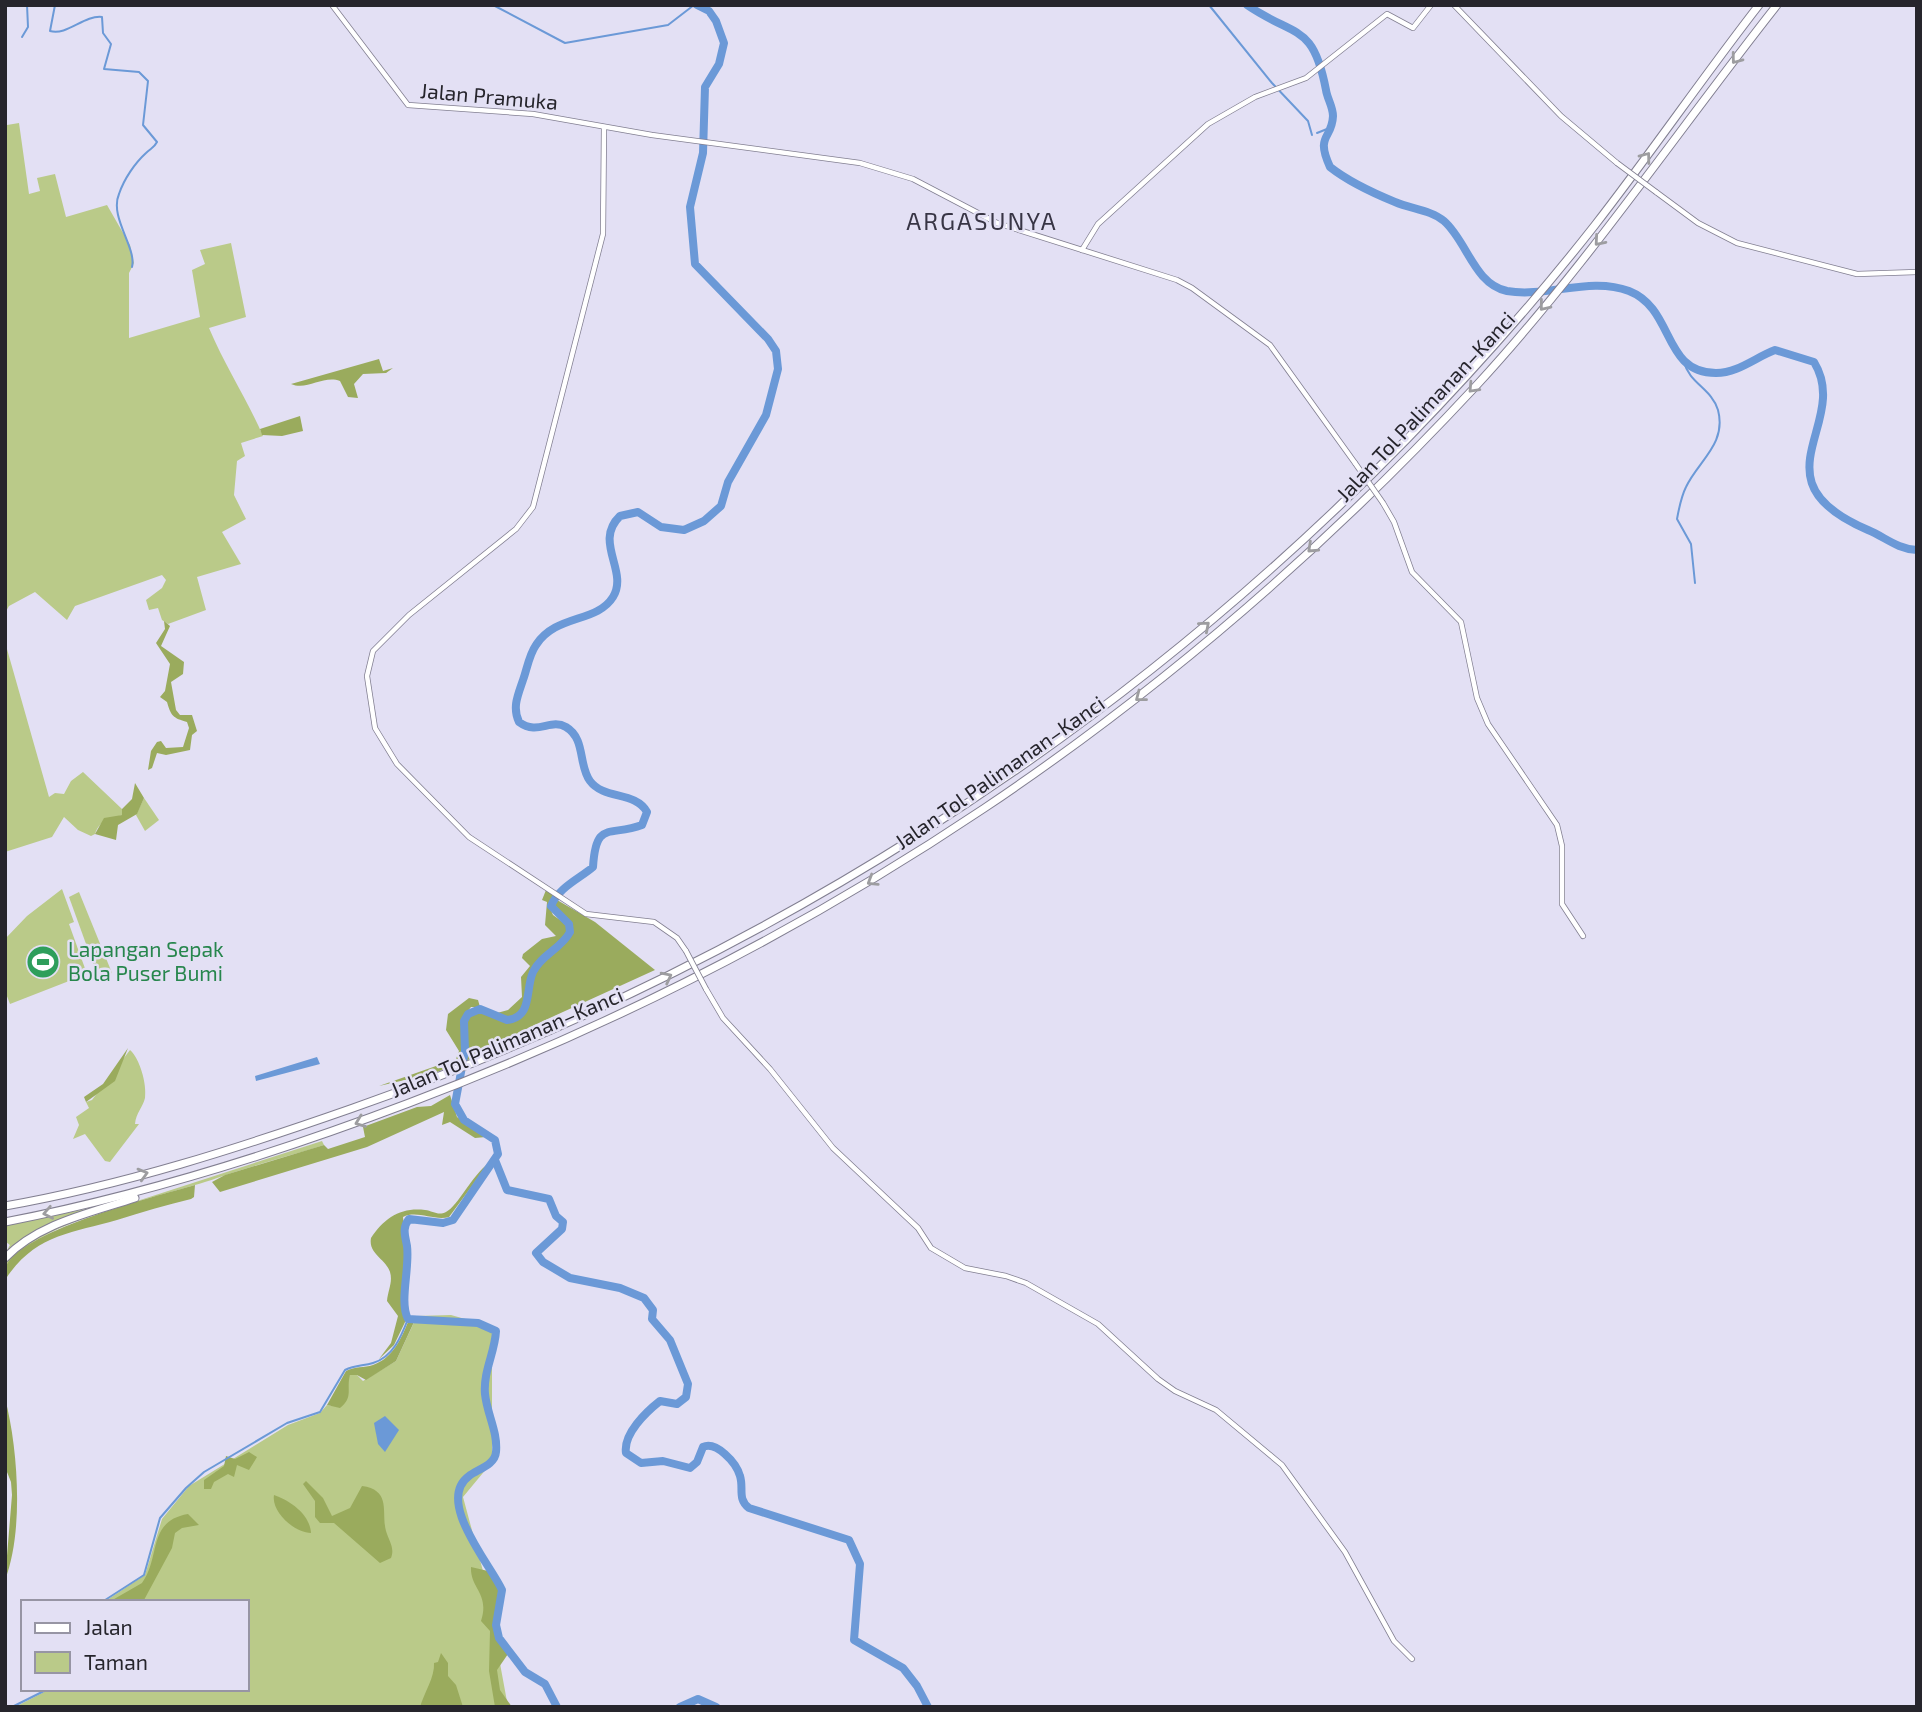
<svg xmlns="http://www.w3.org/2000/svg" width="1922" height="1712" font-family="'Exo 2',sans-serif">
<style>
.green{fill:#baca89}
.forest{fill:#9aab5d}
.water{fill:#6b99d7}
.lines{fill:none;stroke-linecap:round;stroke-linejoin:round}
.stream{stroke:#6b99d7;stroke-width:2}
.river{stroke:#6b99d7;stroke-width:8}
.tertiary-casing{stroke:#827f91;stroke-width:6}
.motorway-casing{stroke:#827f91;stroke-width:9}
.tertiary{stroke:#fff;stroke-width:4.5}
.motorway{stroke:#fff;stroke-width:7}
.tertiary-bridge-casing{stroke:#827f91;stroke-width:6;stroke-linecap:butt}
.tertiary-bridge{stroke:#fff;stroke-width:4.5}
.oneway{stroke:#9d9da0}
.labels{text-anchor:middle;stroke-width:5;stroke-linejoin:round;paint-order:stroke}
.street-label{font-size:21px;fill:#26252c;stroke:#e3e0f4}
.leisure-label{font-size:21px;fill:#27864d;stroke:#e3e0f4;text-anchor:start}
.quarter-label{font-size:24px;letter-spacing:2px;fill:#383545;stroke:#e3e0f4}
</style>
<rect width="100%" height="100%" fill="#e3e0f4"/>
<g class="green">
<path d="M5,121L7,125L19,123L29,194L40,191L37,178L55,174L66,217L107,205L130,245L134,263L129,273V338L200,317L192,270L205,264L200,250L231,243L246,317L209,328C225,366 247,399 263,436L241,443L245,456L237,461L234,495L246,519L222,532L241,564L197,577L206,610L168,624L162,620L158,608L149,610L146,600L162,588L166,580L162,575L75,606L67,620L35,592L9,606L5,613Z"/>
<path d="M5,642L49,797L55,793L64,794L71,781L83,772L122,809V815C110,820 100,819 95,834L91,836L78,830L64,817L52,837L5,852Z"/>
<polygon points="144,798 159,820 145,831 136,815"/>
<polygon points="62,889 74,922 69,924 87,974 10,1004 5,991 5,939 27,916"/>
<polygon points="79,892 112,973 98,977 69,897"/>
<path d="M130,1050C140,1059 147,1084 145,1098C143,1107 136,1113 135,1124H139L110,1162L105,1161L85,1134L73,1139L79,1125L76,1117L89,1108L86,1102L92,1100Z"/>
<path d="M322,1141L324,1145L321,1146C286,1157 251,1166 217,1178C161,1198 39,1219 5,1267V1262C22,1244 41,1235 63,1225Z"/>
<polygon points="95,1207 5,1254 10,1245 6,1242 5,1226"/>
<polygon points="451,1315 497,1328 492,1358 492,1462 463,1497 483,1571 508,1707 15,1707 50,1689 247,1689 247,1602 104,1602 145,1575 162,1519 189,1486 288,1425 320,1413 327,1405 331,1406 350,1375 357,1375 363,1381 396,1361 417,1316"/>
</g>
<g class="forest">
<path d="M379,359L383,371L393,368L386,373L363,374L354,384L358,398L348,397L340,381C323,375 307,391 291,384Z"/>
<polygon points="300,416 303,431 282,436 262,435 260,429"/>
<path d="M164,621L170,626L161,646L184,662L183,674L171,682L176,710L180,715H192L197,731L192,735L190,750L166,755L157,753L152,768L148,770L151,751L157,742L161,741L166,748L183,747L189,728L187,722C173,718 171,716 167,702L160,697L165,691L170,664L156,643L165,629Z"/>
<polygon points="135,783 144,798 137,814 118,825 116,840 95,834 104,818 122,815 122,809 132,799"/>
<path d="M546,890L553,895L549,906L553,915L567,925L568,931C560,946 547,951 537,963C522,979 532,1032 497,1013L508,1010L522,997L521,977L530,966L522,958L523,954L542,939L556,936L545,925L547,902L542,900Z"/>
<path d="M557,900L595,922L655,970L530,1027L466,1061V1021L469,1015L480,1011L507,1022C535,1018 526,992 535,973C543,956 564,949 573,932L571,923L553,906Z"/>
<path d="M469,998L478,1000L480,1007H471C456,1023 469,1044 460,1062L435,1073L379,1086L456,1059L459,1051L446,1030L448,1014Z"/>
<polygon points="128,1048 115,1081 86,1102 84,1097 103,1084"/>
<polygon points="450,1095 457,1117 486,1137 475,1138 450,1122 442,1125 444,1112 367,1147 220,1192 212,1182 225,1175 324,1145 328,1149 365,1137 363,1127 417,1107 431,1106"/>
<path d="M489,1163L449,1217C434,1221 417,1210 403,1217L407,1264L402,1306L406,1320L394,1345L379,1359L391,1343L398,1316L387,1301C388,1290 393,1282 390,1272C386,1259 368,1254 371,1238C384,1218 401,1207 425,1210C433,1211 438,1216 446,1212C458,1206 472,1175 489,1163Z"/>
<path d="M195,1185L194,1197L191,1199C166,1205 142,1212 117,1220C71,1233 34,1235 5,1280C5,1274 4,1269 7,1264C28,1229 153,1197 195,1185Z"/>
<path d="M408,1322H414L396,1361L366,1380L357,1375H350C346,1389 354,1397 340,1408L327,1405L346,1371C355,1366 364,1368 373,1365C393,1358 401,1339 408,1322Z"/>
<path d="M5,1398C18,1448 24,1531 5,1580L12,1495L11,1482L5,1467Z"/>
<polygon points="249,1452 257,1457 249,1470 237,1465 234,1477 228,1474 214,1482 211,1489 204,1489 204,1480 224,1466 226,1456 235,1459"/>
<path d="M306,1481L323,1498L332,1516L350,1508L362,1486C392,1490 381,1513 386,1531C389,1541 395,1548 391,1558L380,1563L334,1523H320L315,1517V1501L303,1484Z"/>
<path d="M274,1495C289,1500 310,1514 311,1533C295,1533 271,1512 274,1495Z"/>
<path d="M188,1514L199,1525L182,1528L175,1533L172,1548L144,1600L109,1602L142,1583C161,1557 147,1521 188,1514Z"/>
<path d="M471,1567L488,1571L499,1588L494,1632L508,1654L497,1670L500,1690L512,1707H495L489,1671L490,1631L481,1621C490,1593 470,1589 471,1567Z"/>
<path d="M441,1653L448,1663V1676L456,1685L463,1707H420C424,1693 435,1677 434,1663L438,1662Z"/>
</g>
<g class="water">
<polygon points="317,1057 320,1064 256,1081 255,1076"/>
<polygon points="385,1416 399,1430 385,1452 378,1444 374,1423"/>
</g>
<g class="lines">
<g class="stream">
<path d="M55,5L50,31C67,36 84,15 102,17L103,33L111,44L104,69L139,72L148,81L143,125L157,142C154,148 151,148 146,153C135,163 124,179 119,194C109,217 137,248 132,267"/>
<polyline points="493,5 565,43 668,25 694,5"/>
<polyline points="1209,5 1272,83 1308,121 1312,135"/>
<polyline points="22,37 28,27 27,5"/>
<polyline points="1317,133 1327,129"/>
<path d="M1684,362C1689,383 1712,389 1718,410C1727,444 1698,461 1686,487C1681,497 1679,508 1677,519L1691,544L1695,583"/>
<path d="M102,1602L144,1575L160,1518L186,1488L204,1472L287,1423L320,1412L345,1370C355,1365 363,1366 373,1363C393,1357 401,1337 408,1319"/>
<polyline points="12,1707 48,1689"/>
</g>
<g class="river">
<path d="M1247,5C1295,38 1313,22 1326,90C1327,98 1333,107 1333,116C1332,140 1315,134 1330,167C1349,182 1373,193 1395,202C1411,209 1431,210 1444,221C1467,241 1474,284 1507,291C1547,298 1590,276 1629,291C1675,309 1662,373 1716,373C1738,373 1756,357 1775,350L1814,362C1852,424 1751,480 1868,530C1885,537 1897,549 1917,550"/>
<path d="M495,1160L507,1190L549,1199L556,1216L563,1222L562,1229L536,1253L543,1262L570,1278L620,1288L644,1298L653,1310L652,1319L670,1340L688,1384L686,1397L677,1404L660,1401C646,1412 623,1434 626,1453L641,1463L663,1461L690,1468L697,1462L703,1447C716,1441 736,1462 740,1476C744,1488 737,1499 749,1508L849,1540L860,1564L854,1640L903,1668L917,1686L928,1707"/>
<path d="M557,1707L545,1684L525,1672L499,1638L496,1625L502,1590C490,1564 435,1501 469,1476C478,1469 495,1465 496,1452C498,1432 487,1414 485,1394C483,1372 495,1352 496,1331L478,1323L408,1319C399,1302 410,1268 407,1246C405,1235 402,1228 409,1219L443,1223L453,1220L498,1154L495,1140L464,1120L455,1104L465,1051L464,1021L468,1014L480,1009L507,1020C533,1017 525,990 533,972C541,955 562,948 570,932L569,924L551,906C559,887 579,879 593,867C596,820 609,837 642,825L647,812C635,791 604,800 590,781C578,765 586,739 566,727C550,718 538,736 519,722C512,707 518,695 523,680C527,669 529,655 536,645C556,614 597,623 613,597C629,571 593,542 620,516L638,512L661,527L684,530L704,521L721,506L728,482L766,415L778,369L776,351L768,339L695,264L690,207L703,153L705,87L719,64L724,43L716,21L709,11L697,5"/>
<polyline points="680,1707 698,1699 716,1707"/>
</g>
<defs>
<g id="tertiary">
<polyline points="332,5 408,105 533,114 652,135 860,163 913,179 997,223 1177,280 1192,288 1270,345 1355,463"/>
<polyline points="1454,5 1561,116 1617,163"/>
<polyline points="604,127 603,234 533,507 516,529 409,615 373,651 367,676 375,728 397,764 469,837 586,914 654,922 677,938 686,951"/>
<polyline points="1656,192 1698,223 1737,243 1857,274 1917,272"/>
<polyline points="1082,250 1098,224 1208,124 1255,97 1306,78 1387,14 1413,28 1431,5"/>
<polyline points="1383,503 1394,522 1412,572 1461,622 1477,698 1488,724 1557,825 1562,846 1562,904 1583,936"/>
<polyline points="706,989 723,1018 770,1069 833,1148 918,1228 931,1248 965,1268 1006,1276 1026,1283 1098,1324 1158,1379 1175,1391 1216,1410 1282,1465 1345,1552 1394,1641 1412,1659"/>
</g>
<g id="motorway">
<path d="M5,1206C124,1185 239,1148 353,1108C752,968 1111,742 1407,439C1473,371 1537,299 1595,225C1651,153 1703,77 1759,5"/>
<path d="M5,1222C144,1195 277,1153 409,1103C824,946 1172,713 1475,387C1585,268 1676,133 1777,5"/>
<path d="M5,1258C39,1223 90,1213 135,1198"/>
</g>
</defs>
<use href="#tertiary" class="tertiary-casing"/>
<use href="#motorway" class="motorway-casing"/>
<use href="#tertiary" class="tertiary"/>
<use href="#motorway" class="motorway"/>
<defs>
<g id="tertiary-bridge">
<polyline points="1617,163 1656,192"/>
<polyline points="1355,463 1383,503"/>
<polyline points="686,951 706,989"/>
</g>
</defs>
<use href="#tertiary-bridge" class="tertiary-bridge-casing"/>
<use href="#tertiary-bridge" class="tertiary-bridge"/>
</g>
<defs><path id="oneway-chevron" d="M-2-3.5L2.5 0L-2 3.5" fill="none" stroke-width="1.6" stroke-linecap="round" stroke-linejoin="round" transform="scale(1.75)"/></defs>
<g class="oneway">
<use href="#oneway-chevron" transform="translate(1736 59) rotate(127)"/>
<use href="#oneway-chevron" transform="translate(1646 157) rotate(-53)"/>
<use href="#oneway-chevron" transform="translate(1599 241) rotate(131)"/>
<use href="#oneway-chevron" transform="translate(1544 306) rotate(129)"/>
<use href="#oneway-chevron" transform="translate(1473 388) rotate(133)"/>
<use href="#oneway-chevron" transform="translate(1312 548) rotate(137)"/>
<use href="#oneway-chevron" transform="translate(1205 626) rotate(-41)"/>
<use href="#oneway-chevron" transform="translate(1140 697) rotate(142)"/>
<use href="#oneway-chevron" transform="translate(872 881) rotate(148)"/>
<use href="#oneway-chevron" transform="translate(667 977) rotate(-27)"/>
<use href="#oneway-chevron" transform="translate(360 1122) rotate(159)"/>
<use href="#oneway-chevron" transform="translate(143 1174) rotate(-16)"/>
<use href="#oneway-chevron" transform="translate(48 1213) rotate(169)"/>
</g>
<defs>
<symbol id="stadium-disc" viewBox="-11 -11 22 22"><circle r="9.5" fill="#2e9e5b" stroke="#e3e0f4"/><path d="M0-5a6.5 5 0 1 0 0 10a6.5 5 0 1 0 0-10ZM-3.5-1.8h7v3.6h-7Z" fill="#fff"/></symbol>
</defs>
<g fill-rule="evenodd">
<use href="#stadium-disc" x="24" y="943" width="38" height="38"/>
</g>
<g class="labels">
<g class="street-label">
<text transform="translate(489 97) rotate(5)" y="7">Jalan Pramuka</text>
<text transform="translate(1426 407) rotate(-47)" y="7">Jalan Tol Palimanan–Kanci</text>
<text transform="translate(1000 773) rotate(-35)" y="7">Jalan Tol Palimanan–Kanci</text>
<text transform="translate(507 1043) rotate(-23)" y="7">Jalan Tol Palimanan–Kanci</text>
</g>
<g class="leisure-label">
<text x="68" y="957">Lapangan Sepak<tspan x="68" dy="24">Bola Puser Bumi</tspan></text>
</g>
<g class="quarter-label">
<text x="982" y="230">ARGASUNYA</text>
</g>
</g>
<rect width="1922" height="1712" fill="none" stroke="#26252c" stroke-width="14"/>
<rect x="21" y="1600" width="228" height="91" fill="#e3e0f4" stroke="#9795a4" stroke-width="2"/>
<rect x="35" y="1623" width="35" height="10" fill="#ffffff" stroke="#9795a4" stroke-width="2"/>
<text x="84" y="1635" font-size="21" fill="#26252c">Jalan</text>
<rect x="35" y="1652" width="35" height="21" fill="#baca89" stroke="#9795a4" stroke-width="2"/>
<text x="84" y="1670" font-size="21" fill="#26252c">Taman</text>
</svg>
